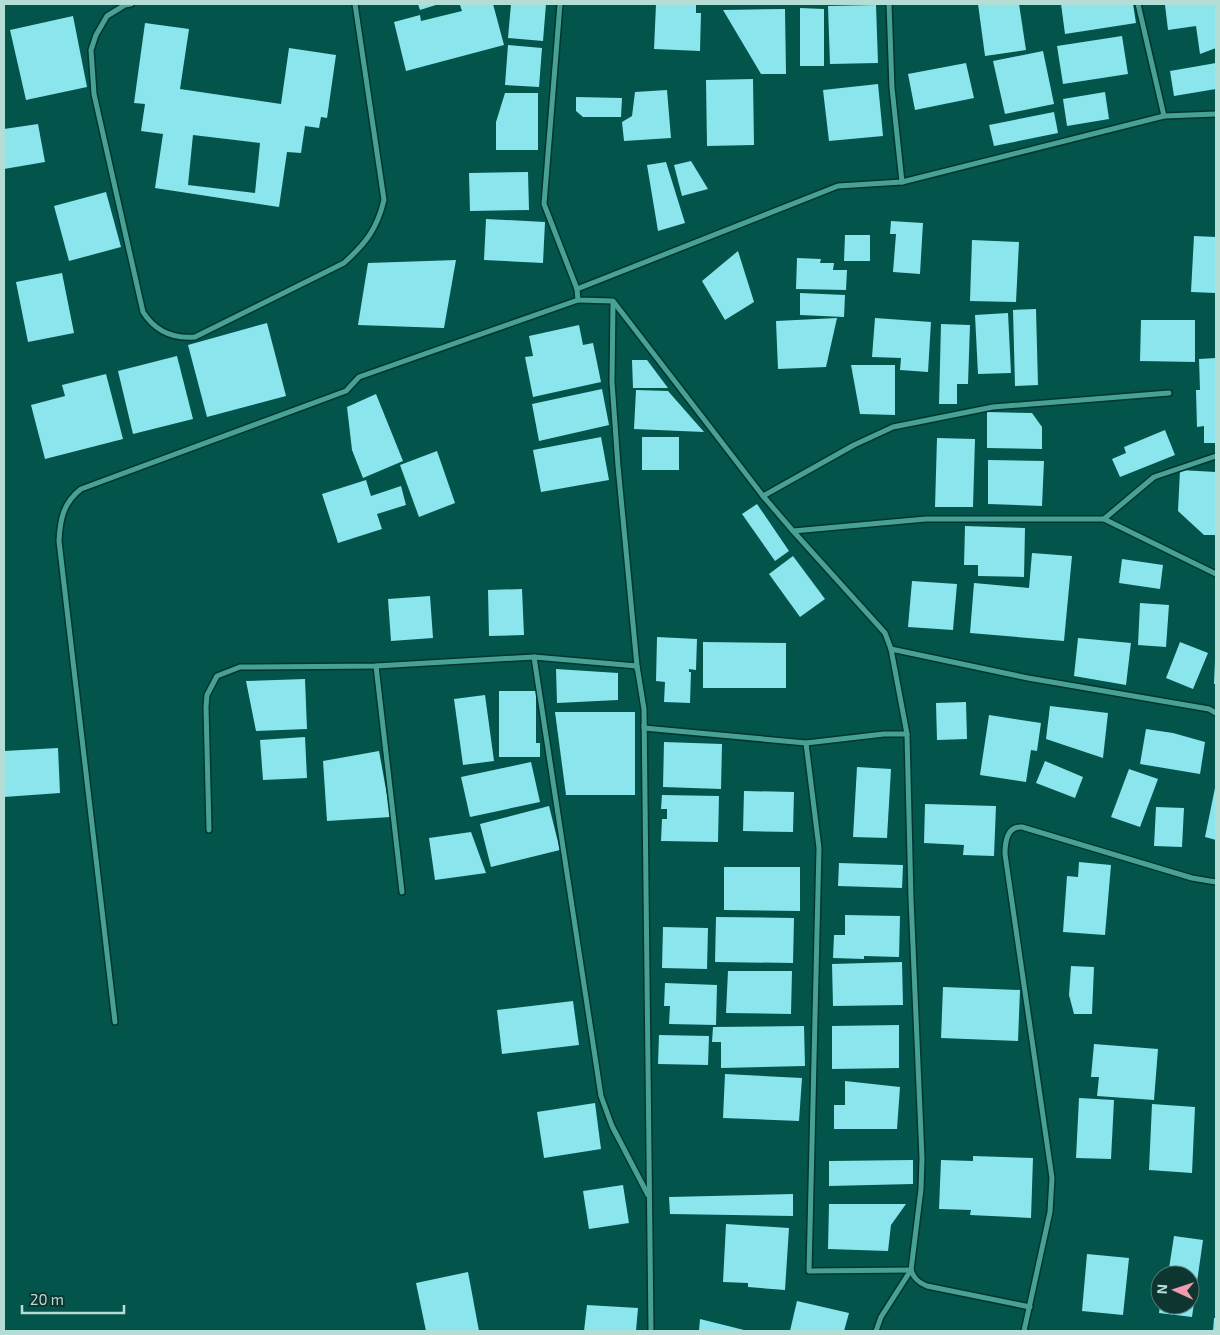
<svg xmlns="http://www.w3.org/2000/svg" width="1220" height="1335" font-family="'Exo 2',sans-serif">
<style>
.building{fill:#8ae5ed;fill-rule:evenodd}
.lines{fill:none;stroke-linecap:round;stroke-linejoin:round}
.minor-casing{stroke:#013630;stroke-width:8}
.minor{stroke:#48a195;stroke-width:5}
</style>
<rect width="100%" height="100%" fill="#03544b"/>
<g class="building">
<polygon points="418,4 439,4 420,10"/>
<polygon points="464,4 493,4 504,45 406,71 394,22 420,15 421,21 462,11 460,5"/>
<polygon points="511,4 546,4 543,41 508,38"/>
<polygon points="656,4 696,4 696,13 701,13 700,51 654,49"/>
<polygon points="978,4 1019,4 1026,50 985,56"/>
<polygon points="1061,4 1133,4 1136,23 1065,34"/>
<polygon points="1174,4 1216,4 1216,48 1200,54 1196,26 1168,30 1165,5"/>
<polygon points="876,5 878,63 830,64 828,6"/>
<polygon points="800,8 824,9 824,66 800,66"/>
<polygon points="785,9 786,74 761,74 723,10"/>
<polygon points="73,16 87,87 26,100 10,30"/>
<path d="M145,23L189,29L180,89L281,104L289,48L336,55L327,118L321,117L319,128L305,126L301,153L287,152L279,207L155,188L163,134L141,131L145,104L134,103ZM193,135L260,143L255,193L188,185Z"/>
<polygon points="1122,36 1128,74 1063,84 1057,46"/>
<polygon points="508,45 542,48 539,87 505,85"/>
<polygon points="1043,51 1054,104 1005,114 993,61"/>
<polygon points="966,63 974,98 915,110 908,74"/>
<polygon points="1216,63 1216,89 1174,96 1170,71"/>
<polygon points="753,79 754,145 707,146 706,80"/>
<polygon points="878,84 883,136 829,141 823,90"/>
<polygon points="667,90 671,138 624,141 622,122 632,116 635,92"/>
<polygon points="1105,92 1109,119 1067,126 1063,99"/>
<polygon points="505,93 538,93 538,150 496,150 496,122"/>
<polygon points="576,97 622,98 621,117 583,117 576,111"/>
<polygon points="1054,112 1058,133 994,146 989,125"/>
<polygon points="38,124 45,162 4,169 4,129"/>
<polygon points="691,161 708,189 682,196 674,165"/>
<polygon points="666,162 685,223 658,231 647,165"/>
<polygon points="528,172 529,210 470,211 469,173"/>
<polygon points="106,192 121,247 69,261 54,206"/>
<polygon points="486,219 545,222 543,263 484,260"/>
<polygon points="891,221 923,223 920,274 893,272 896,234 890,234"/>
<polygon points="845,235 870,235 870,261 844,261"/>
<polygon points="1194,236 1216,237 1216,293 1191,292"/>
<polygon points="972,240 1019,242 1016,302 970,301"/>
<polygon points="738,251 754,302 725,320 702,281"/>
<polygon points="797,258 821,259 820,263 834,263 833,270 847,270 846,290 796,289"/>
<polygon points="456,260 444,328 358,325 368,263"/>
<polygon points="62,273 74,333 28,342 16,282"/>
<polygon points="800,293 845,295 844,317 800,315"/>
<polygon points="1036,309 1038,385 1015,386 1013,310"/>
<polygon points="1008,313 1011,373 978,374 975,315"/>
<polygon points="837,318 826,367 778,369 776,321"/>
<polygon points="875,318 931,322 928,372 900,370 901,358 872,357"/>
<polygon points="1141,320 1195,320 1195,362 1140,361"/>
<polygon points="267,323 286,396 207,417 188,345"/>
<polygon points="941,324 970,325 968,384 957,384 957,404 939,404"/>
<polygon points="579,325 583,345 593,343 601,382 533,397 525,357 533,356 529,336"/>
<polygon points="177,356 193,419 133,434 118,371"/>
<polygon points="1216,358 1216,443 1204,443 1204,426 1197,427 1196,390 1200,390 1199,359"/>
<polygon points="632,360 647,360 668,388 633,388"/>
<polygon points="851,365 895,365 895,415 860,414"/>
<polygon points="106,374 123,439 45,459 31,405 65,396 62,385"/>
<polygon points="602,389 609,425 539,441 532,404"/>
<polygon points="636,390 668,391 704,432 634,429"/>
<polygon points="376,394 403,461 363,478 352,450 347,407"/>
<polygon points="987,412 1032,413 1042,427 1042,449 987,448"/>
<polygon points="1165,430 1175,455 1120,477 1112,459 1126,453 1124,447"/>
<polygon points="601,437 609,480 541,492 533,450"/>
<rect x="642" y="437" width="37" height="33"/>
<polygon points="937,438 975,439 973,507 935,507"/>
<polygon points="437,451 455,503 419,517 400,465"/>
<polygon points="988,460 1044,461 1042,506 988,504"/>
<polygon points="1180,470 1216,472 1216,535 1204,535 1178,511"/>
<polygon points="366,480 371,496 401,486 406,505 377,514 382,529 338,543 322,494"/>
<polygon points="757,504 789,551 775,561 742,514"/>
<polygon points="965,526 1025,528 1024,577 978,576 978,565 964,565"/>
<polygon points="1032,553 1072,556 1064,641 970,633 974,583 1029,588"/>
<polygon points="793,556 825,599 800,617 769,574"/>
<polygon points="1122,559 1163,565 1160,589 1119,583"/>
<polygon points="912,581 957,584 953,630 908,627"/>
<polygon points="522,589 524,635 489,636 488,590"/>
<polygon points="430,596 433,638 391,641 388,599"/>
<polygon points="1140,603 1169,605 1166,647 1138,645"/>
<polygon points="657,637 697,639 696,670 689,669 689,672 691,672 690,703 664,702 665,682 656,681"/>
<polygon points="1078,638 1131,643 1126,685 1074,676"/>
<polygon points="703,642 786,643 786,688 703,688"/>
<polygon points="1180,642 1208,653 1193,689 1166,678"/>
<polygon points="1215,661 1216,661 1216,684 1214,684"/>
<polygon points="556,669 618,673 618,700 557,703"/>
<polygon points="305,679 307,729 256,731 246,681"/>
<polygon points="499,691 536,691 536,743 540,743 540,757 499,757"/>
<polygon points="485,695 494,761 463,765 454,699"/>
<polygon points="966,702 967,739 937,740 936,703"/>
<polygon points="1050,706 1108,713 1103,758 1046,739"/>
<polygon points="555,712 635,712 635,795 566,795"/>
<polygon points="989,715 1041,723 1037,751 1031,750 1026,782 980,775"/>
<polygon points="1146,729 1173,733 1205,742 1200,774 1140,764"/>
<polygon points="305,737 307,778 263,780 260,740"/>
<polygon points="664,742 722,744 721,789 663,787"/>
<polygon points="58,748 60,793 4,797 4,751"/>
<polygon points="379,751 391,817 327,821 323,761"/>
<polygon points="1045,761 1083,777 1075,798 1036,783"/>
<polygon points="531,762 540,802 470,817 461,777"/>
<polygon points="857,767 891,769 887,838 853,837"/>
<polygon points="1129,769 1158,779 1140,827 1111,817"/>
<polygon points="1215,788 1216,788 1216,840 1205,837"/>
<polygon points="744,791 794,792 793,832 743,831"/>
<polygon points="662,795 719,796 718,842 661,841 662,819 667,819 667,809 661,809"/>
<polygon points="925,804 996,806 994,856 963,855 964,845 924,843"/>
<polygon points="549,806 560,850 491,867 480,824"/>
<polygon points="1156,807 1184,808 1182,847 1154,846"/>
<polygon points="471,832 486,873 435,880 429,838"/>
<polygon points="1079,862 1111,865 1105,935 1063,932 1067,876 1078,877"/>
<polygon points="839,863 903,865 902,888 838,886"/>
<polygon points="724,867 800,867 800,911 724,910"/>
<polygon points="845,915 900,916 899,957 864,956 864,959 833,958 834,935 845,935"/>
<polygon points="716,917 794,918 793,963 715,962"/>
<polygon points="663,927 708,928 707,969 662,968"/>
<polygon points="902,962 903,1005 833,1006 832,964"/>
<polygon points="1071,966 1094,967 1092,1014 1074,1014 1069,995"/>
<polygon points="728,971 792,971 791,1014 726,1013"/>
<polygon points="665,983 717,985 716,1025 669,1024 670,1006 664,1006"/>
<polygon points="943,987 1020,990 1018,1041 941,1038"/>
<polygon points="573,1001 579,1045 502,1054 497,1010"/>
<polygon points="899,1025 899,1068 832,1069 832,1026"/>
<polygon points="804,1026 805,1066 721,1068 721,1042 712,1042 713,1027"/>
<polygon points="659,1035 709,1036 708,1065 658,1064"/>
<polygon points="1094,1044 1158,1049 1154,1100 1097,1096 1099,1077 1091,1077"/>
<polygon points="725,1074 802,1078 799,1121 723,1118"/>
<polygon points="845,1081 900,1087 897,1129 834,1129 834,1105 845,1105"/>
<polygon points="1079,1098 1114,1100 1111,1159 1076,1158"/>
<polygon points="595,1103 601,1149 544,1158 537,1112"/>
<polygon points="1152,1104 1195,1107 1192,1173 1149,1170"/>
<polygon points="973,1156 1033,1158 1031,1218 970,1215 971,1210 939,1209 941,1160 973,1161"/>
<polygon points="913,1160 913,1184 829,1186 829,1161"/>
<polygon points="623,1185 629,1223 589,1229 583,1191"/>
<polygon points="793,1194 793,1216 670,1214 669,1197"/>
<polygon points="829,1204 906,1204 891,1225 888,1251 828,1249"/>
<polygon points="726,1224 789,1228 785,1290 748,1287 748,1283 723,1282"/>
<polygon points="1174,1236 1203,1240 1192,1317 1159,1313 1160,1305 1190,1305 1190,1275 1168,1275"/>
<polygon points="1087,1254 1129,1258 1123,1315 1082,1311"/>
<polygon points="468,1272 479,1331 426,1331 416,1283"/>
<polygon points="797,1301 849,1313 844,1331 790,1331"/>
<polygon points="587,1305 638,1308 636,1331 584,1331"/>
<polygon points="1214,1318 1216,1318 1216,1331 1213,1331"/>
<polygon points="700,1319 748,1331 699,1331"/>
</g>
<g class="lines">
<defs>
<g id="minor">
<path d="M131,4L125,5L107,16L96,35L91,50L94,94L143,312C155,331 172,339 195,337L344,263C366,243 377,229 384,200L355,4"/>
<polyline points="560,4 544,204 577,289 578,300 613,301 763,496 793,531 926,519 1104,519 1216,574"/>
<polyline points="889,4 892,88 902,182"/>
<polyline points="1138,4 1164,116"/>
<polyline points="577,289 838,186 902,182 1164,116 1216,114"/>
<polyline points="613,302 612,382 618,466 637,666 644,709 651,1331"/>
<polyline points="763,496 854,445 893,427 993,407 1169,393"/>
<polyline points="1104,519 1154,477 1216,456"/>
<path d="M793,531L885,633L891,649L907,734L911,899L922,1158L921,1189L911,1270C914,1279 919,1283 927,1286L1030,1307"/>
<polyline points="891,649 1028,678 1209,709 1216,713"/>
<polyline points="534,657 601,1096 612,1126 648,1195"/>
<polyline points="376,666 402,892"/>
<polyline points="644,725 644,728 806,743 884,734 907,734"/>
<polyline points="806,743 819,848 809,1271 911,1270"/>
<polyline points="209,830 206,707 207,695 217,676 240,667 376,666 534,657 637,666 637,669"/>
<path d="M115,1022L59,541C60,520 63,503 81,489L346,391L359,377L578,300"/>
<polyline points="876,1331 881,1317 911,1270"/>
<path d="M1024,1331L1050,1212L1052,1178L1005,854C1005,842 1007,826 1022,827L1192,878L1216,882"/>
</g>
</defs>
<use href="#minor" class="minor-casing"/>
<use href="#minor" class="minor"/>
</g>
<rect width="1220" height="1335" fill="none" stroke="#b4ddd5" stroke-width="10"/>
<g transform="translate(1175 1290) rotate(273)"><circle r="24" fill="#0f3530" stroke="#517872"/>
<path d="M0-4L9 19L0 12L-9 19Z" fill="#f29ab0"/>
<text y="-8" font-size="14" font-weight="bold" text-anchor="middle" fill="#b4ddd5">N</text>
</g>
<path d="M22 1305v8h102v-8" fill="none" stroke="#b4ddd5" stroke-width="2.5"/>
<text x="30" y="1305" font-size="15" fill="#b4ddd5" stroke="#0f3530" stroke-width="4" paint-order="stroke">20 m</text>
</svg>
